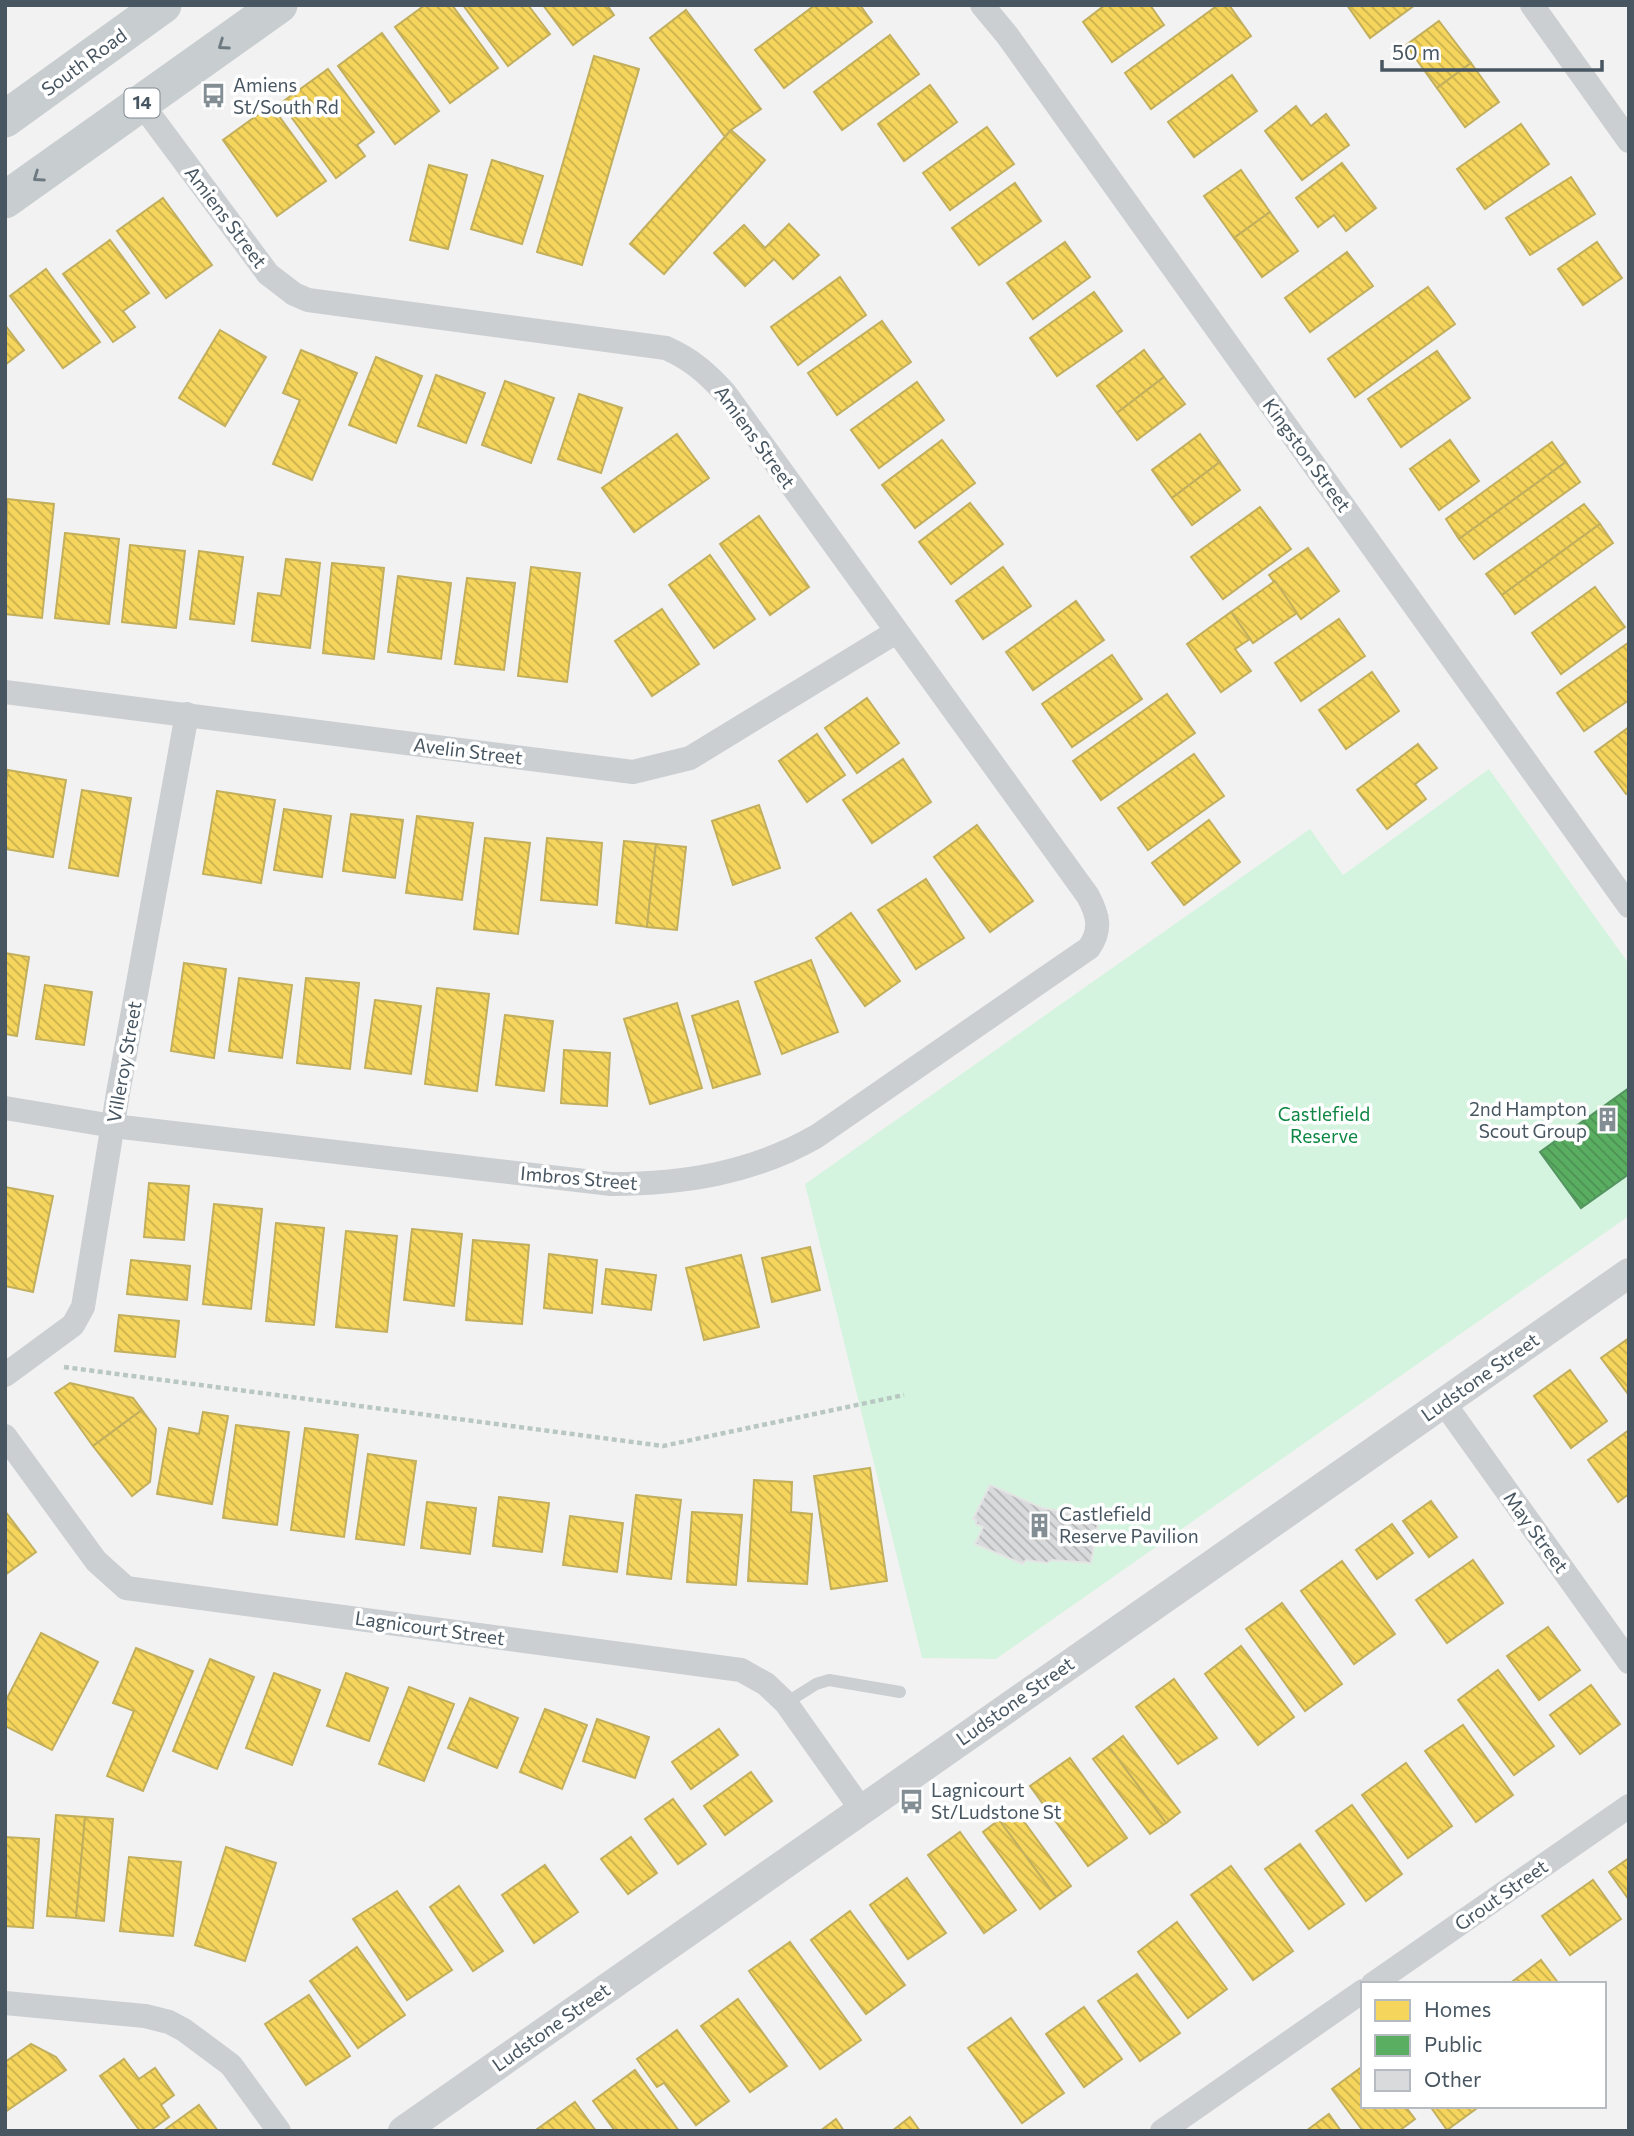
<svg xmlns="http://www.w3.org/2000/svg" width="1634" height="2136" font-family="Commissioner,sans-serif">
<style>
.park{fill:#d5f4df}
.homes{fill:url(#homes-back-hatch);stroke:#c2af5e;stroke-width:2}
.public{fill:url(#public-back-hatch);stroke:#549461;stroke-width:2}
.building{fill:url(#building-back-hatch);stroke:#e4e4e5;stroke-width:2}
.lines{fill:none;stroke-linecap:round;stroke-linejoin:round}
.path{stroke:#b9c7c2;stroke-width:4.5;stroke-dasharray:5 3.5;stroke-linecap:butt}
.service{stroke:#cbcfd2;stroke-width:12}
.minor{stroke:#cbcfd2;stroke-width:24}
.tertiary{stroke:#cbcfd2;stroke-width:30}
.primary{stroke:#c8cdd0;stroke-width:37}
.oneway{stroke:#6e7a82}
.labels{text-anchor:middle;stroke-width:7;stroke-linejoin:round;paint-order:stroke}
.shield{fill:#fff;stroke:#7e8990;stroke-width:2}
.shield-label{font-size:18px;font-weight:bold;fill:#475661}
.street-label{font-size:19px;fill:#475661;stroke:#fff}
.poi-label{font-size:19px;fill:#475661;stroke:#fff;text-anchor:start}
.park-label{font-size:19px;fill:#0d8743;stroke:#fff}
</style>
<defs>
<pattern id="homes-back-hatch" width="6" height="6" patternUnits="userSpaceOnUse" patternTransform="scale(1.75)"><rect width="6" height="6" fill="#f6d55c"/><path d="M-1 5l2 2M0 0l6 6M5-1l2 2" fill="none" stroke="#c9b04f"/></pattern>
<pattern id="public-back-hatch" width="6" height="6" patternUnits="userSpaceOnUse" patternTransform="scale(1.75)"><rect width="6" height="6" fill="#5aae61"/><path d="M-1 5l2 2M0 0l6 6M5-1l2 2" fill="none" stroke="#4c9053"/></pattern>
<pattern id="building-back-hatch" width="6" height="6" patternUnits="userSpaceOnUse" patternTransform="scale(1.75)"><rect width="6" height="6" fill="#d9dadb"/><path d="M-1 5l2 2M0 0l6 6M5-1l2 2" fill="none" stroke="#b2b4b5"/></pattern>
</defs>
<rect width="100%" height="100%" fill="#f3f2f2"/>
<polygon class="park" points="1489,769 1629,964 1629,1216 996,1659 922,1658 805,1184 1310,829 1343,875"/>
<g class="homes">
<polygon points="425,5 452,5 498,68 450,103 395,27"/>
<polygon points="463,5 528,5 550,34 508,66"/>
<polygon points="543,5 607,5 614,15 573,45"/>
<polygon points="815,5 860,5 872,22 784,88 755,50"/>
<polygon points="1105,5 1150,5 1164,25 1112,62 1083,22"/>
<polygon points="1218,5 1229,5 1251,36 1151,109 1125,73"/>
<polygon points="1347,5 1415,5 1370,38"/>
<polygon points="686,10 761,109 731,130 725,137 650,38"/>
<polygon points="1439,21 1471,63 1437,88 1406,45"/>
<polygon points="382,33 439,111 395,144 338,66"/>
<polygon points="890,35 919,74 842,130 814,92"/>
<polygon points="594,56 639,69 582,265 537,252"/>
<polygon points="1471,63 1499,102 1465,127 1437,88"/>
<polygon points="328,69 374,132 357,145 365,156 336,178 281,103"/>
<polygon points="1232,75 1257,111 1194,157 1168,122"/>
<polygon points="930,85 957,122 904,161 878,124"/>
<polygon points="271,105 326,181 277,216 223,140"/>
<polygon points="1296,106 1311,126 1326,114 1349,145 1302,180 1265,131"/>
<polygon points="1521,124 1549,164 1485,209 1457,169"/>
<polygon points="987,127 1014,164 950,210 923,173"/>
<polygon points="731,130 765,160 664,274 630,244"/>
<polygon points="492,160 543,176 522,244 471,229"/>
<polygon points="1342,163 1376,208 1346,231 1334,215 1318,227 1296,198"/>
<polygon points="429,165 467,175 448,249 410,240"/>
<polygon points="1241,170 1270,212 1234,238 1204,196"/>
<polygon points="1571,177 1595,214 1530,255 1506,218"/>
<polygon points="1015,183 1041,221 979,265 952,228"/>
<polygon points="163,198 212,265 166,298 117,231"/>
<polygon points="1270,212 1298,251 1262,277 1234,238"/>
<polygon points="789,224 819,255 793,279 774,259 745,286 714,253 744,225 765,248"/>
<polygon points="110,240 149,293 123,311 135,327 113,342 63,274"/>
<polygon points="1065,242 1090,277 1033,319 1007,283"/>
<polygon points="1597,242 1622,278 1583,305 1558,269"/>
<polygon points="1347,252 1373,286 1310,332 1285,298"/>
<polygon points="46,269 100,342 63,368 10,296"/>
<polygon points="840,277 866,315 798,365 771,327"/>
<polygon points="1428,287 1455,324 1355,397 1328,359"/>
<polygon points="1094,292 1122,331 1057,376 1030,338"/>
<polygon points="882,321 911,362 837,415 808,373"/>
<polygon points="5,325 24,350 5,365"/>
<polygon points="220,330 266,357 225,426 179,398"/>
<polygon points="301,350 357,373 312,480 273,464 300,400 283,393"/>
<polygon points="1144,350 1164,377 1117,413 1097,386"/>
<polygon points="1437,351 1470,398 1401,447 1368,399"/>
<polygon points="376,357 422,376 396,443 349,425"/>
<polygon points="436,375 485,393 466,443 418,426"/>
<polygon points="1164,377 1185,404 1137,440 1117,413"/>
<polygon points="505,381 554,398 531,463 482,445"/>
<polygon points="917,382 944,420 879,468 851,430"/>
<polygon points="579,394 622,408 601,473 558,459"/>
<polygon points="677,434 709,478 634,532 602,488"/>
<polygon points="1200,434 1220,462 1172,498 1152,470"/>
<polygon points="942,440 975,483 915,528 882,485"/>
<polygon points="1450,440 1479,481 1439,510 1410,469"/>
<polygon points="1552,442 1566,462 1459,539 1446,519"/>
<polygon points="1220,462 1240,490 1192,525 1172,498"/>
<polygon points="1566,462 1580,482 1474,559 1459,539"/>
<polygon points="7,499 54,504 42,618 5,614"/>
<polygon points="970,503 1003,544 951,584 919,542"/>
<polygon points="1584,504 1600,524 1502,595 1486,574"/>
<polygon points="1260,507 1291,549 1223,599 1191,557"/>
<polygon points="759,516 809,587 770,615 720,544"/>
<polygon points="1600,524 1613,543 1515,614 1502,595"/>
<polygon points="65,533 119,539 109,624 55,618"/>
<polygon points="130,545 185,551 176,628 122,622"/>
<polygon points="1308,548 1339,591 1301,619 1269,575"/>
<polygon points="199,551 243,557 234,624 190,619"/>
<polygon points="710,555 755,619 714,648 669,585"/>
<polygon points="286,559 320,563 310,648 252,641 258,593 281,596"/>
<polygon points="332,563 384,568 374,659 323,653"/>
<polygon points="531,567 580,573 567,682 518,676"/>
<polygon points="1003,567 1031,606 983,639 956,601"/>
<polygon points="398,576 451,583 441,659 388,652"/>
<polygon points="467,578 515,583 504,670 455,664"/>
<polygon points="1275,581 1297,613 1253,643 1231,612"/>
<polygon points="1595,587 1625,627 1561,674 1532,633"/>
<polygon points="1076,601 1104,640 1033,690 1006,652"/>
<polygon points="662,609 699,664 652,696 615,641"/>
<polygon points="1231,612 1250,639 1235,649 1251,671 1221,692 1187,644"/>
<polygon points="1339,619 1365,656 1301,701 1275,663"/>
<polygon points="1628,643 1629,700 1584,731 1557,693"/>
<polygon points="1112,655 1142,699 1072,747 1042,704"/>
<polygon points="1372,672 1399,711 1346,749 1319,710"/>
<polygon points="1167,694 1195,733 1101,800 1073,761"/>
<polygon points="867,698 899,743 857,773 825,728"/>
<polygon points="1629,727 1629,792 1626,794 1595,752"/>
<polygon points="817,734 845,775 807,802 779,761"/>
<polygon points="1418,744 1437,768 1415,784 1426,799 1387,829 1357,790"/>
<polygon points="1194,754 1224,796 1148,850 1118,808"/>
<polygon points="903,759 931,802 872,843 843,800"/>
<polygon points="8,770 66,780 53,857 5,849 5,788"/>
<polygon points="82,790 131,798 118,876 69,868"/>
<polygon points="217,791 275,800 261,883 203,874"/>
<polygon points="759,805 780,868 733,885 712,821"/>
<polygon points="284,809 331,816 322,877 274,870"/>
<polygon points="351,814 403,820 395,878 343,871"/>
<polygon points="417,816 473,823 462,900 406,893"/>
<polygon points="1209,820 1240,862 1184,905 1152,863"/>
<polygon points="977,825 1033,901 990,932 934,857"/>
<polygon points="485,838 530,843 518,934 474,929"/>
<polygon points="547,838 602,843 597,905 541,900"/>
<polygon points="624,841 656,844 647,927 616,923"/>
<polygon points="656,844 686,847 677,930 647,927"/>
<polygon points="926,879 964,938 916,969 878,910"/>
<polygon points="851,913 900,981 865,1006 816,938"/>
<polygon points="5,953 29,957 17,1036 5,1034"/>
<polygon points="811,960 838,1032 782,1054 755,982"/>
<polygon points="184,963 226,969 214,1058 171,1051"/>
<polygon points="239,978 292,985 282,1058 229,1051"/>
<polygon points="306,978 359,983 350,1069 297,1063"/>
<polygon points="45,985 92,992 84,1045 36,1039"/>
<polygon points="437,988 489,994 477,1091 425,1084"/>
<polygon points="375,1000 421,1006 411,1074 365,1068"/>
<polygon points="738,1001 760,1074 713,1088 692,1016"/>
<polygon points="677,1003 702,1088 650,1104 624,1019"/>
<polygon points="505,1015 553,1021 544,1091 496,1085"/>
<polygon points="564,1050 610,1053 607,1106 561,1103"/>
<polygon points="149,1183 189,1186 184,1240 144,1237"/>
<polygon points="5,1187 53,1196 33,1292 5,1286"/>
<polygon points="214,1204 262,1209 251,1309 203,1304"/>
<polygon points="276,1223 324,1228 314,1325 266,1321"/>
<polygon points="412,1229 462,1234 454,1306 404,1300"/>
<polygon points="346,1231 397,1236 387,1332 336,1327"/>
<polygon points="473,1240 529,1245 522,1324 466,1320"/>
<polygon points="810,1247 820,1290 772,1302 762,1258"/>
<polygon points="549,1254 597,1260 592,1313 544,1308"/>
<polygon points="741,1255 759,1327 704,1340 686,1268"/>
<polygon points="131,1260 190,1266 187,1300 127,1294"/>
<polygon points="606,1269 656,1275 651,1310 602,1304"/>
<polygon points="119,1315 179,1321 175,1357 115,1351"/>
<polygon points="1629,1338 1629,1394 1628,1394 1601,1358"/>
<polygon points="1570,1370 1607,1421 1571,1448 1534,1396"/>
<polygon points="70,1383 133,1398 142,1410 93,1446 55,1393"/>
<polygon points="142,1410 156,1429 150,1482 132,1496 93,1446"/>
<polygon points="203,1412 228,1416 212,1504 157,1494 169,1428 199,1434"/>
<polygon points="236,1425 289,1432 277,1525 223,1518"/>
<polygon points="305,1428 358,1435 344,1537 291,1530"/>
<polygon points="1629,1430 1629,1494 1618,1502 1588,1460"/>
<polygon points="368,1454 416,1461 404,1545 356,1539"/>
<polygon points="870,1468 887,1581 831,1589 814,1476"/>
<polygon points="754,1480 792,1482 791,1512 812,1514 807,1584 748,1581"/>
<polygon points="636,1495 681,1500 671,1579 627,1574"/>
<polygon points="499,1497 549,1503 542,1552 493,1546"/>
<polygon points="1431,1501 1457,1537 1429,1557 1403,1521"/>
<polygon points="427,1502 476,1508 470,1554 421,1548"/>
<polygon points="5,1511 36,1552 5,1575"/>
<polygon points="692,1512 742,1515 736,1585 687,1582"/>
<polygon points="570,1516 623,1523 617,1572 563,1565"/>
<polygon points="1392,1524 1413,1553 1377,1579 1356,1550"/>
<polygon points="1473,1560 1503,1603 1447,1643 1416,1600"/>
<polygon points="1342,1561 1395,1634 1354,1664 1301,1591"/>
<polygon points="1282,1603 1342,1684 1305,1711 1246,1629"/>
<polygon points="1548,1627 1580,1670 1539,1700 1507,1656"/>
<polygon points="41,1633 98,1662 52,1750 5,1726 5,1702"/>
<polygon points="1241,1646 1294,1717 1258,1745 1205,1674"/>
<polygon points="136,1648 193,1671 143,1791 107,1776 134,1711 113,1703"/>
<polygon points="210,1659 254,1677 217,1769 173,1751"/>
<polygon points="1498,1670 1554,1746 1514,1775 1458,1700"/>
<polygon points="274,1673 320,1690 292,1765 246,1748"/>
<polygon points="346,1673 388,1688 369,1741 327,1726"/>
<polygon points="1174,1679 1217,1738 1178,1764 1136,1707"/>
<polygon points="1591,1685 1620,1724 1580,1754 1550,1715"/>
<polygon points="409,1687 454,1704 424,1781 379,1764"/>
<polygon points="470,1698 518,1718 497,1768 448,1748"/>
<polygon points="545,1709 587,1725 562,1789 520,1772"/>
<polygon points="597,1719 649,1737 635,1778 583,1761"/>
<polygon points="1463,1725 1513,1795 1476,1822 1425,1751"/>
<polygon points="719,1729 738,1755 691,1789 672,1762"/>
<polygon points="1123,1736 1180,1812 1166,1823 1109,1747"/>
<polygon points="1109,1747 1166,1823 1150,1834 1093,1759"/>
<polygon points="1070,1758 1127,1838 1088,1866 1030,1786"/>
<polygon points="1406,1763 1452,1826 1408,1858 1362,1795"/>
<polygon points="751,1772 772,1801 725,1835 704,1806"/>
<polygon points="673,1799 706,1844 678,1864 645,1819"/>
<polygon points="1352,1805 1402,1874 1366,1901 1316,1831"/>
<polygon points="1014,1808 1071,1886 1056,1897 999,1820"/>
<polygon points="56,1815 85,1817 76,1918 47,1916"/>
<polygon points="85,1817 113,1819 104,1921 76,1918"/>
<polygon points="999,1820 1056,1897 1040,1909 983,1832"/>
<polygon points="960,1832 1016,1910 984,1933 928,1855"/>
<polygon points="5,1837 39,1839 33,1928 5,1926"/>
<polygon points="631,1837 657,1873 628,1894 601,1859"/>
<polygon points="1300,1844 1344,1904 1309,1929 1265,1869"/>
<polygon points="226,1847 276,1863 245,1961 195,1945"/>
<polygon points="129,1857 181,1862 173,1936 120,1931"/>
<polygon points="1629,1858 1629,1900 1609,1872"/>
<polygon points="545,1865 578,1912 534,1943 502,1895"/>
<polygon points="1231,1866 1293,1951 1253,1980 1191,1895"/>
<polygon points="907,1878 946,1933 908,1959 870,1905"/>
<polygon points="1593,1880 1621,1919 1570,1955 1542,1916"/>
<polygon points="459,1886 503,1951 473,1971 430,1907"/>
<polygon points="397,1891 452,1970 407,2000 353,1919"/>
<polygon points="850,1911 905,1985 866,2014 811,1940"/>
<polygon points="1177,1922 1227,1989 1188,2018 1138,1952"/>
<polygon points="790,1942 861,2040 820,2069 749,1971"/>
<polygon points="357,1947 405,2015 358,2048 310,1981"/>
<polygon points="1541,1960 1559,1984 1509,1984"/>
<polygon points="1137,1974 1180,2033 1140,2061 1098,2001"/>
<polygon points="309,1995 350,2056 306,2085 265,2024"/>
<polygon points="738,1999 787,2066 750,2092 701,2026"/>
<polygon points="1084,2007 1122,2059 1084,2087 1046,2034"/>
<polygon points="1011,2018 1064,2093 1022,2123 968,2048"/>
<polygon points="677,2030 729,2101 696,2125 664,2083 657,2087 637,2059"/>
<polygon points="31,2044 56,2057 66,2070 5,2112 5,2062"/>
<polygon points="124,2059 139,2079 155,2068 174,2095 161,2105 169,2117 150,2131 140,2131 100,2076"/>
<polygon points="1363,2066 1363,2106 1405,2106 1415,2119 1399,2131 1363,2131 1332,2089"/>
<polygon points="635,2070 679,2131 615,2131 593,2101"/>
<polygon points="575,2102 596,2131 537,2131 536,2130"/>
<polygon points="199,2105 218,2131 163,2131"/>
<polygon points="1430,2106 1480,2106 1447,2130"/>
<polygon points="1329,2114 1341,2131 1306,2131"/>
<polygon points="910,2117 920,2131 892,2131"/>
<polygon points="836,2119 844,2131 820,2131"/>
</g>
<polygon class="public" points="1629,1088 1629,1174 1581,1208 1540,1152"/>
<polygon class="building" points="990,1485 1042,1508 1099,1518 1091,1563 1052,1560 1047,1563 1026,1560 1023,1564 975,1544 983,1527 976,1524 976,1520 973,1519"/>
<g class="lines">
<polyline class="path" points="64,1367 663,1446 904,1395"/>
<polyline class="service" points="786,1703 816,1684 829,1680 900,1692"/>
<g class="minor">
<polyline points="982,5 1007,35 1629,906"/>
<polyline points="1532,5 1629,141"/>
<polyline points="5,692 633,772 690,758 896,632"/>
<path d="M5,1108L113,1126L611,1184C684,1184 753,1173 817,1136L1089,948C1102,929 1098,915 1088,896L725,393C707,373 691,359 666,348L308,300L294,294L268,274L141,103"/>
<polyline points="5,1375 73,1325 83,1307 118,1093 187,714"/>
<polyline points="1444,1403 1629,1662"/>
<polyline points="5,1436 96,1561 126,1588 741,1670 766,1684 786,1703 861,1809"/>
<polyline points="1373,1984 1629,1806"/>
<polyline points="5,2003 145,2016 169,2022 184,2030 231,2065 279,2131"/>
<polyline points="1162,2131 1363,1991"/>
</g>
<polyline class="tertiary" points="403,2131 1629,1273"/>
<g class="primary">
<polyline points="5,119 163,5"/>
<polyline points="5,200 279,5"/>
</g>
</g>
<defs><path id="oneway-chevron" d="M-2-3.5L2.5 0L-2 3.5" fill="none" stroke-width="1.6" stroke-linecap="round" stroke-linejoin="round" transform="scale(1.75)"/></defs>
<g class="oneway">
<use href="#oneway-chevron" transform="translate(223 45) rotate(145)"/>
<use href="#oneway-chevron" transform="translate(38 177) rotate(145)"/>
</g>
<defs>
<symbol id="bus-bare" viewBox="-9 -9 18 18"><path d="M-5-6H5V4H4V6H2V4H-2V6H-4V4H-5ZM-3.5-4V0h7V-4ZM-3.5 1.2v1.5H-2V1.2ZM2 1.2v1.5H3.5V1.2Z" fill="#838d94" stroke="#fff" stroke-width="2.5" paint-order="stroke"/></symbol>
<symbol id="building-bare" viewBox="-9 -9 18 18"><path d="M-4-6H4V6H1V3H-1V6H-4ZM-2.5-4.3h1.7v1.8h-1.7ZM.8-4.3h1.7v1.8H.8ZM-2.5-1h1.7V.8h-1.7ZM.8-1h1.7V.8H.8Z" fill="#838d94" stroke="#fff" stroke-width="2.5" paint-order="stroke"/></symbol>
</defs>
<g fill-rule="evenodd">
<use href="#bus-bare" x="196" y="78" width="35" height="35"/>
<use href="#building-bare" x="1590" y="1102" width="35" height="35"/>
<use href="#building-bare" x="1022" y="1508" width="35" height="35"/>
<use href="#bus-bare" x="894" y="1784" width="35" height="35"/>
</g>
<g class="labels">
<rect class="shield" x="124.5" y="88.5" width="35" height="29" rx="5"/>
<g class="shield-label">
<text x="142" y="109">14</text>
</g>
<g class="street-label">
<text transform="translate(84 62) rotate(-36)" y="7">South Road</text>
<text transform="translate(226 217) rotate(53)" y="7">Amiens Street</text>
<text transform="translate(755 437) rotate(54)" y="7">Amiens Street</text>
<text transform="translate(1307 455) rotate(54)" y="7">Kingston Street</text>
<text transform="translate(468 751) rotate(7)" y="7">Avelin Street</text>
<text transform="translate(124 1062) rotate(-80)" y="7">Villeroy Street</text>
<text transform="translate(579 1178) rotate(5)" y="7">Imbros Street</text>
<text transform="translate(1480 1377) rotate(-35)" y="7">Ludstone Street</text>
<text transform="translate(1536 1532) rotate(54)" y="7">May Street</text>
<text transform="translate(430 1628) rotate(8)" y="7">Lagnicourt Street</text>
<text transform="translate(1015 1701) rotate(-35)" y="7">Ludstone Street</text>
<text transform="translate(1501 1895) rotate(-35)" y="7">Grout Street</text>
<text transform="translate(551 2027) rotate(-35)" y="7">Ludstone Street</text>
</g>
<g class="poi-label">
<text x="233" y="92">Amiens<tspan x="233" dy="22">St/South Rd</tspan></text>
<text x="1587" y="1116" text-anchor="end">2nd Hampton<tspan x="1587" dy="22">Scout Group</tspan></text>
<text x="1059" y="1521">Castlefield<tspan x="1059" dy="22">Reserve Pavilion</tspan></text>
<text x="931" y="1797">Lagnicourt<tspan x="931" dy="22">St/Ludstone St</tspan></text>
</g>
<g class="park-label">
<text x="1324" y="1121">Castlefield<tspan x="1324" dy="22">Reserve</tspan></text>
</g>
</g>
<rect width="1634" height="2136" fill="none" stroke="#475661" stroke-width="14"/>
<rect x="1361" y="1982" width="245" height="126" fill="#ffffff" stroke="#b5bbc0" stroke-width="2"/>
<rect x="1375" y="2000" width="35" height="21" fill="#f6d55c" stroke="#b5bbc0" stroke-width="2"/>
<text x="1424" y="2017" font-size="21" fill="#475661">Homes</text>
<rect x="1375" y="2035" width="35" height="21" fill="#5aae61" stroke="#b5bbc0" stroke-width="2"/>
<text x="1424" y="2052" font-size="21" fill="#475661">Public</text>
<rect x="1375" y="2070" width="35" height="21" fill="#d9dadb" stroke="#b5bbc0" stroke-width="2"/>
<text x="1424" y="2087" font-size="21" fill="#475661">Other</text>
<path d="M1382 60v10h220v-10" fill="none" stroke="#475661" stroke-width="3.5"/>
<text x="1392" y="60" font-size="21" fill="#475661" stroke="#ffffff" stroke-width="5" paint-order="stroke">50 m</text>
</svg>
